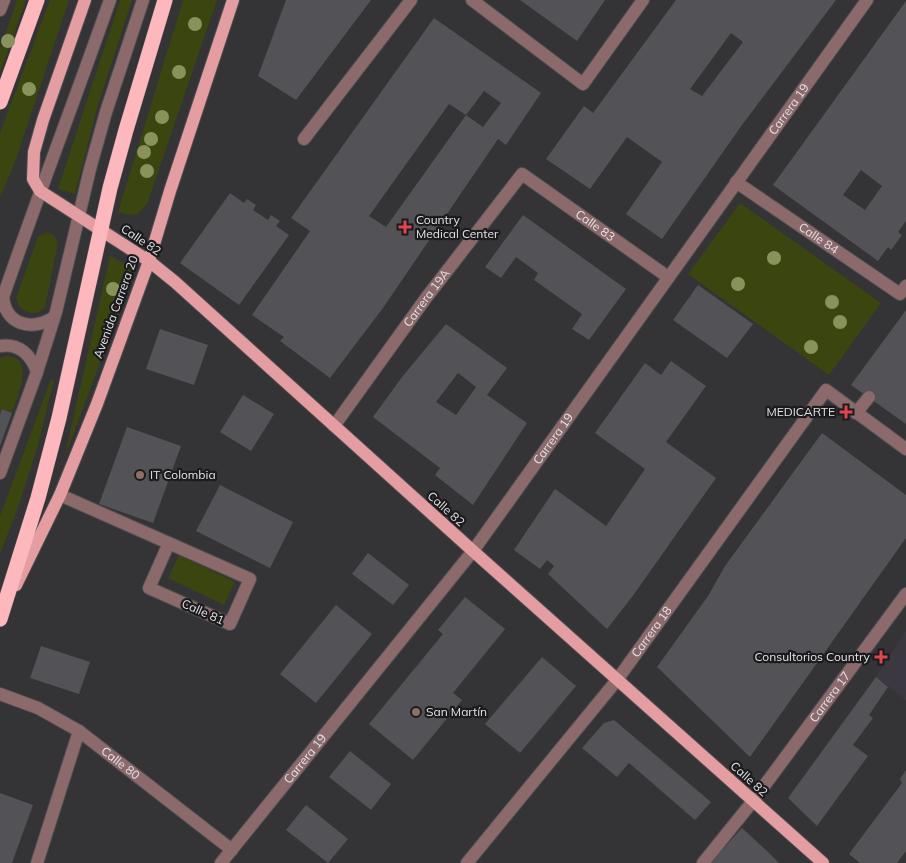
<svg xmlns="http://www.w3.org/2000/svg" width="906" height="863" font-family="Mulish,sans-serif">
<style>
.built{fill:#3c3842}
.green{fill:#3b4510}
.building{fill:#535357;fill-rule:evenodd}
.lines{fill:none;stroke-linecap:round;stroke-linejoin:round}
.minor-casing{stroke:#504f52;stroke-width:14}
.major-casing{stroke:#504f52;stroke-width:14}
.highway-casing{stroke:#504f52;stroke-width:16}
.minor{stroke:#8c6a6c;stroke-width:12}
.major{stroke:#e49ea2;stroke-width:12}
.highway{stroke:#fcb8bc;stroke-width:15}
.tree{fill:#88935c}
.health-dot{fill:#e0444e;stroke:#1b1b1d;stroke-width:2}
.education-dot{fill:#8d6e63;stroke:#1b1b1d;stroke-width:2}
.labels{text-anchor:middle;stroke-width:4.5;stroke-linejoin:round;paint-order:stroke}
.street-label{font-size:12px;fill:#e2e1e4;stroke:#1b1b1d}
.poi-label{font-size:12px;fill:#e2e1e4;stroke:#1b1b1d;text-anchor:start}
</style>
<rect width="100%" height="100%" fill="#343336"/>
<polygon class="built" points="906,631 906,700 876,677"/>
<g class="green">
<polygon points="17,0 26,0 0,73 0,49"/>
<polygon points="50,0 69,0 15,162 0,197 0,133"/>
<polygon points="120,0 132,0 98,105 75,194 58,189"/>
<polygon points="183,0 217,0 147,204 138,214 129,215 118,212"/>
<polygon points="740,203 881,303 829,375 688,274"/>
<path d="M46,232L54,235L58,243L45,307C35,319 19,312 16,298L38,237Z"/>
<polygon points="110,256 135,269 64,459"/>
<path d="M7,356C36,357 17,398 12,413L2,409L0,415V358Z"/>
<polygon points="51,379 54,380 37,448 20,502 0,554 0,516"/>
<polygon points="179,555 235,582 224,605 168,578"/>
</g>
<g class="building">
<polygon points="286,0 371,0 296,100 258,76"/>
<polygon points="520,0 605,0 577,41"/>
<path d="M676,0H836L742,125L662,239L626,214L662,162L627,137L590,189L546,159L584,106L593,113ZM731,33L743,42L702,96L690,89Z"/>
<path d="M906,1V221L898,232L902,235L891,250L888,247L878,261L773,185ZM861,170L882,186L865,210L843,195Z"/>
<path d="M434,18L541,93L506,145L498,139L383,308L330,378L280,341L284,337L252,315L310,231L291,218ZM484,91L501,103L483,127L466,115L386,227L369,216L449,104L466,115Z"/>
<polygon points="230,193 244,203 247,199 256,205 253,210 268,220 271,215 280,221 276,226 289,235 239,305 180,263"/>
<polygon points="523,215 626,289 589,340 572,329 582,314 534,280 538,273 516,257 501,278 485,267"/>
<polygon points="698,285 753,324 727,358 673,320"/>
<polygon points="906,310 906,424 851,385"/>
<path d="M446,324L507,368L487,395L527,423L473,505L435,475L440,468L373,417L402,377ZM458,373L476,387L456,415L436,402Z"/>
<polygon points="160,329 208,345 194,385 146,369"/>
<polygon points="671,361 706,386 666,442 716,478 632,597 607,629 548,574 554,566 547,560 540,569 514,550 555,489 606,526 645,469 595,433 645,363 661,375"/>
<polygon points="243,395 274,414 251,451 220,432"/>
<polygon points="2,409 12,413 0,446 0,415"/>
<polygon points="127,427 181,446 153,523 99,504"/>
<polygon points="822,433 906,495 906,538 750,757 657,667 708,596 725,566"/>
<polygon points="220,485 293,522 270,568 196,531"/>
<polygon points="368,553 409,585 393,605 352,574"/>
<polygon points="465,597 505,629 453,693 462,700 413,760 369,724 443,634 438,630"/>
<polygon points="336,605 372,634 316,703 280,674"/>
<polygon points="41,646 90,662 79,694 30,678"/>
<polygon points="542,657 576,686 520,753 485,724"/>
<polygon points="876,677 888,687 869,715 873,718 853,745 868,756 817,826 788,798"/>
<polygon points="614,720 711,802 695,820 629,763 617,777 582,748 604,723"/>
<polygon points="350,751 391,784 371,810 329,777"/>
<polygon points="906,770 906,851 897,863 860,863 849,854 902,783 900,779"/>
<polygon points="0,793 33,805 12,863 0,863"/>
<polygon points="306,805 348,839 328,863 286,830"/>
<polygon points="742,828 768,852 779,863 710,863"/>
</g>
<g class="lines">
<defs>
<g id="minor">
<polyline points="472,0 583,84 643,0"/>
<polyline points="0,10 4,0"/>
<polyline points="304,139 411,0"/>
<path id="s1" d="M736,182L900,294L906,286"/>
<path d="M3,296C5,325 31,331 53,318"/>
<path d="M0,306C35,203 74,102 110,0"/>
<path d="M0,346C19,343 31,355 37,372"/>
<polyline points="856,413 869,397"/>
<path id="s2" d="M334,426L426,298L522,174L668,277"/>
<polyline points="0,473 37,372 56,312 90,169 106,112 143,0"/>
<polyline points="60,495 250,579 230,624 149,588 169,543"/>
<path id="s3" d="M0,694L38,708L79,731L232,850"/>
<polyline points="37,863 79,731"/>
<path id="s4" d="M221,863L473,551L867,0"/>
<path id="s5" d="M467,863L617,680L826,390L906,449"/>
<path id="s6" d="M703,863L753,801L906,594"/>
</g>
<g id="major">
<polyline points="85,0 43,120 34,152 33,179 40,191 149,261 175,282 473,551 823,863"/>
<polyline points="16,585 60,495 97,404 149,261 170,191 233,0"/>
</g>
<g id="highway">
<polyline points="0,102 37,0"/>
<polyline points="0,619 38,498 59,418 110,188 126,130 165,0"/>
</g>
</defs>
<use href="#minor" class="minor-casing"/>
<use href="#major" class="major-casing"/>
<use href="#highway" class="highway-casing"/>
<use href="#minor" class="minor"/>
<use href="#major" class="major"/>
<use href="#highway" class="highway"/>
</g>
<g class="tree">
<circle cx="195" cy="24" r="7"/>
<circle cx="8" cy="41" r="7"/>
<circle cx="179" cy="72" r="7"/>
<circle cx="29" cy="89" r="7"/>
<circle cx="162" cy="117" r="7"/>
<circle cx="151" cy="139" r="7"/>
<circle cx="144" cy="152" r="7"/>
<circle cx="147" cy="171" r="7"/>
<circle cx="774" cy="258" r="7"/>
<circle cx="738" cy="284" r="7"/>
<circle cx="113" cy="289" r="7"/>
<circle cx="832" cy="302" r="7"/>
<circle cx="840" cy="322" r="7"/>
<circle cx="811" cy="347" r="7"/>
</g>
<g class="health-dot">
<path d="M402.5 219.5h5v5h5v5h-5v5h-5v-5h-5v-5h5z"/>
<path d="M843.5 404.5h5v5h5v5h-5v5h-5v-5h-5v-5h5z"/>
<path d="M878.5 649.5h5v5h5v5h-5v5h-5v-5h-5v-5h5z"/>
</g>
<g class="education-dot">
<circle cx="140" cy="475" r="5"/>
<circle cx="416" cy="712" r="5"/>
</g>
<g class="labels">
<g class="street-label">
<text dy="4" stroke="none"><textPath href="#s4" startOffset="944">Carrera 19</textPath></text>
<text dy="4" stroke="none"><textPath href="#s2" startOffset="404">Calle 83</textPath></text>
<text dy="4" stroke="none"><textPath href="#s1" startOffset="100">Calle 84</textPath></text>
<text transform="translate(141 240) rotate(34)" y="4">Calle 82</text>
<text dy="4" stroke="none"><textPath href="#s2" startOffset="158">Carrera 19A</textPath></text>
<text transform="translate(116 307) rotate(-70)" y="4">Avenida Carrera 20</text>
<text dy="4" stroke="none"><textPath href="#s4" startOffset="539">Carrera 19</textPath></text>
<text transform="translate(446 509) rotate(42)" y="4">Calle 82</text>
<text transform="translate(203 612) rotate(24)" y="4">Calle 81</text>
<text dy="4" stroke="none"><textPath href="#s5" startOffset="296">Carrera 18</textPath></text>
<text dy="4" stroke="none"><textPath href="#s6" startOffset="209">Carrera 17</textPath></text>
<text dy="4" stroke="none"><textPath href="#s4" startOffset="134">Carrera 19</textPath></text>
<text dy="4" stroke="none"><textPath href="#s3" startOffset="140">Calle 80</textPath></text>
<text transform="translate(749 779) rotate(42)" y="4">Calle 82</text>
</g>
<g class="poi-label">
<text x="416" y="224">Country<tspan x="416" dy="14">Medical Center</tspan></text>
<text x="835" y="416" text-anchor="end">MEDICARTE</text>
<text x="150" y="479">IT Colombia</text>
<text x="870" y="661" text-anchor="end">Consultorios Country</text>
<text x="426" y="716">San Martín</text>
</g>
</g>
</svg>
